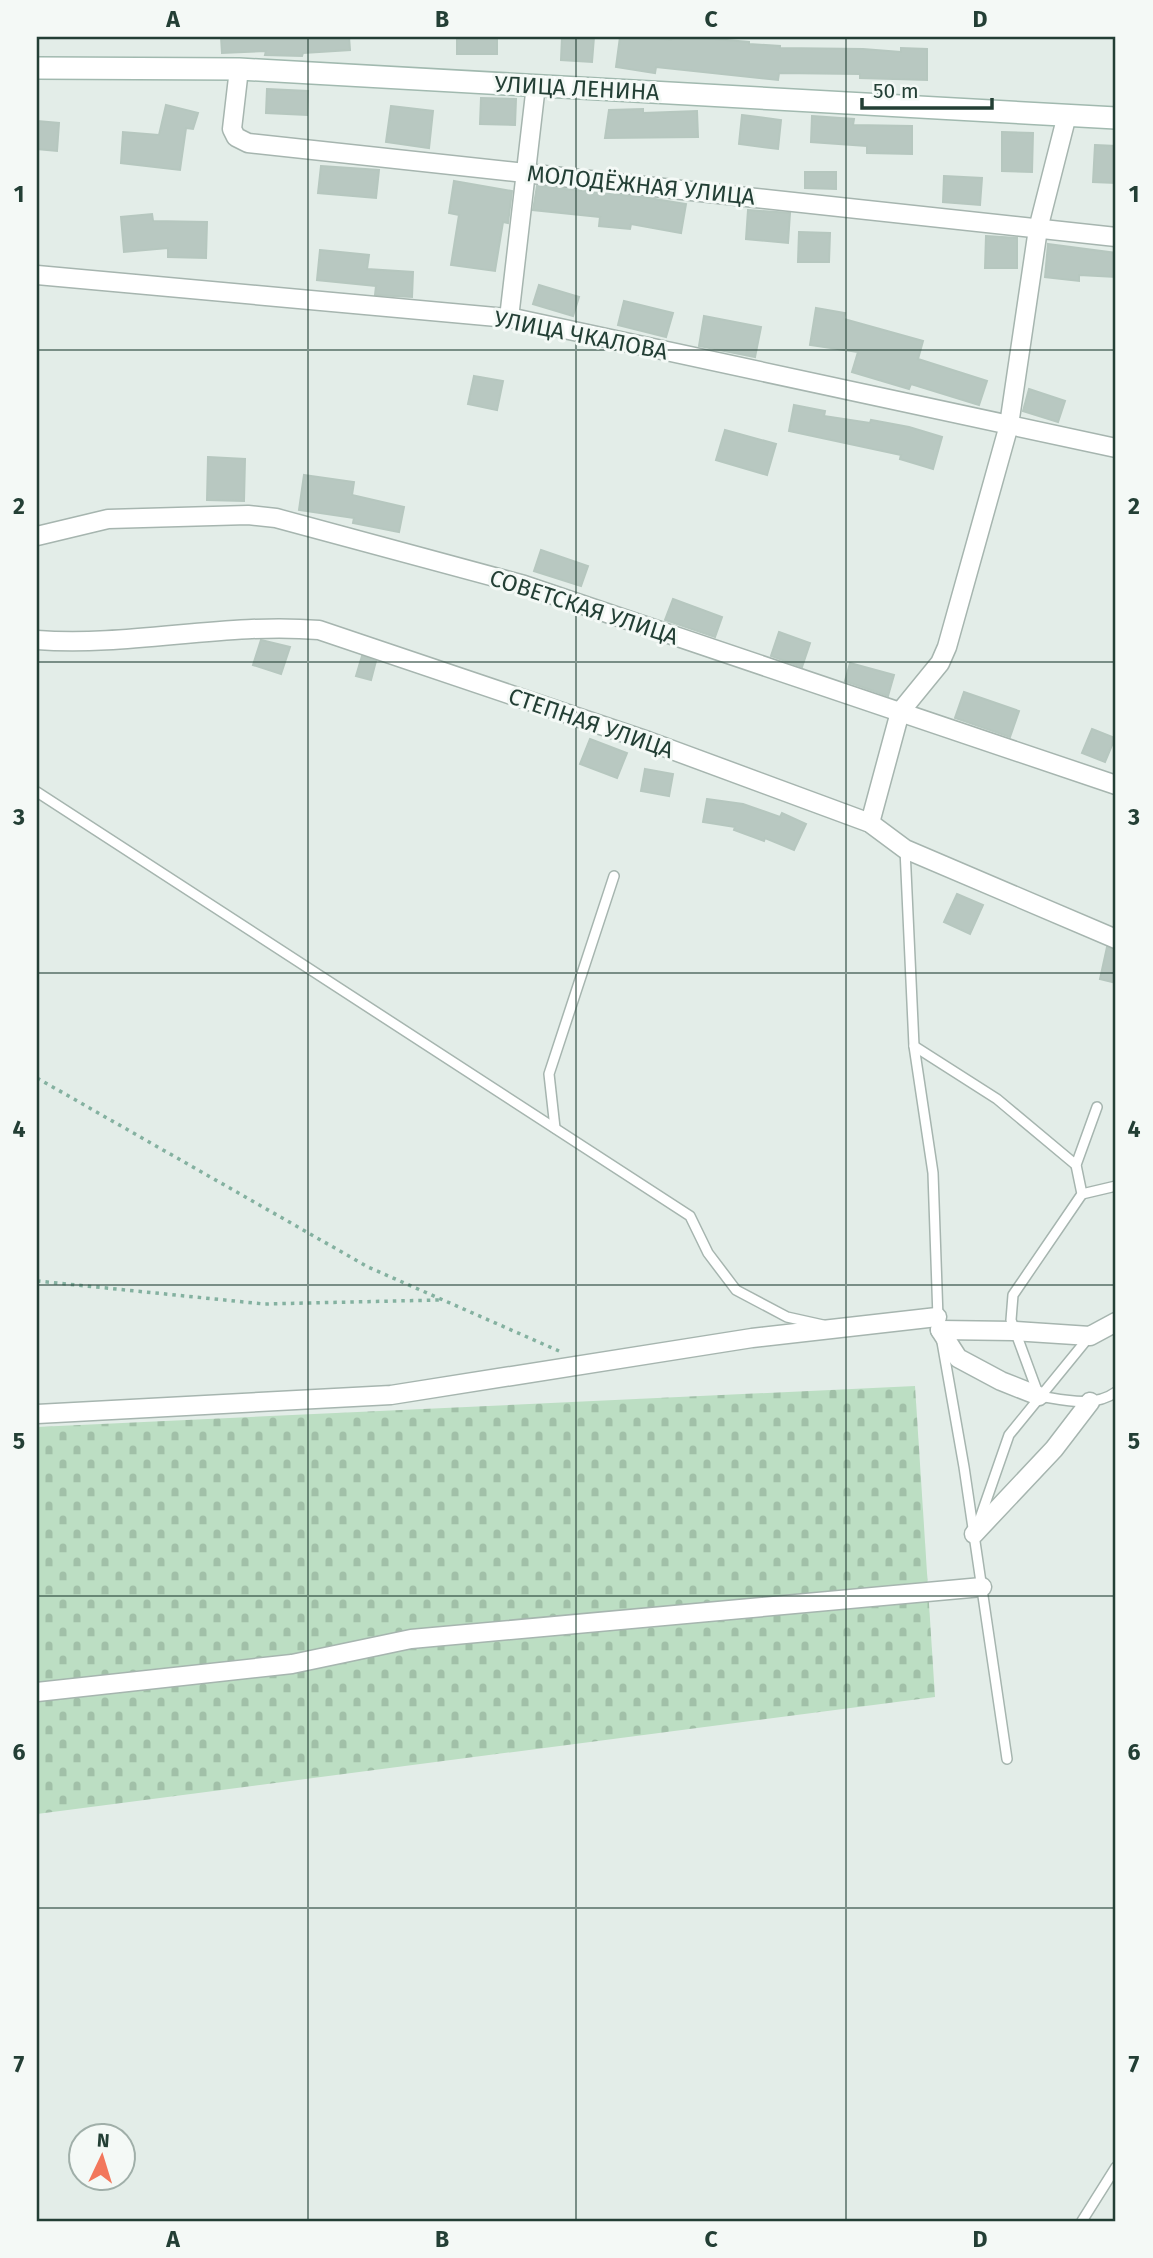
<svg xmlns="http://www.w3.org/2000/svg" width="1153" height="2258" font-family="'Fira Sans',sans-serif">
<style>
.cemetery{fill:url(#cemetery-stones)}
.building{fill:#b8c8c1;stroke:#b6c7bf;stroke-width:2}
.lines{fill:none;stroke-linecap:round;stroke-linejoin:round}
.lane-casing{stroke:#a6b5af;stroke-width:12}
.street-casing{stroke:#a6b5af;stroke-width:21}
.secondary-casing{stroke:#a1b9af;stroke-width:24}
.path{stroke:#84b1a0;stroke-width:3.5;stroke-dasharray:3.5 5;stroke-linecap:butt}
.lane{stroke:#fff;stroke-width:9}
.street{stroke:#fff;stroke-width:18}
.secondary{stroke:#fff;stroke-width:21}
.grid{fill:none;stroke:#233f35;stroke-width:2;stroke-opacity:0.55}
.labels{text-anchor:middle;stroke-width:6;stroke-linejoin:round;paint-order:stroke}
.street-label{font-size:23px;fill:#233f35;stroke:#f4f9f6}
.neatline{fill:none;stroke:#233f35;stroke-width:2.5}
.grid-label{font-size:23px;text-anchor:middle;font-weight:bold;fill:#233f35}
</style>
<defs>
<pattern id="cemetery-stones" width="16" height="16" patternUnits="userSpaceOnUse" patternTransform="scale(1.75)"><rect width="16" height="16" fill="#bcdec3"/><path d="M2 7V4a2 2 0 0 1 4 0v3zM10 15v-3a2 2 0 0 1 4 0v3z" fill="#a1c0a8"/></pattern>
</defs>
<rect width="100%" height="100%" fill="#e3ede8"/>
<polygon class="cemetery" points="915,1386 935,1697 37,1814 37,1427"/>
<g class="building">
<polygon points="221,37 349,37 350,50 303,53 302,56 265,55 266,51 222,53"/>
<rect x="457" y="37" width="40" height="17"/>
<polygon points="562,37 594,37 592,62 561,60"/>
<polygon points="620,37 649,37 671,40 672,37 692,37 749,42 749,44 780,46 780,48 863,49 901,52 901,48 927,49 927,80 860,78 860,74 779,73 778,80 656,67 655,73 616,67"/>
<polygon points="267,89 308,91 307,115 266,113"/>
<polygon points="481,98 516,99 515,125 480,124"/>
<polygon points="166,105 198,113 193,129 186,128 180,170 121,163 123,132 159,135"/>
<polygon points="391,106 433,111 429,148 386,142"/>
<polygon points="643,109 643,113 697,111 698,137 605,138 609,110"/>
<polygon points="742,115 781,120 778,149 739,144"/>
<polygon points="812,116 854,119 853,125 912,126 912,154 867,153 867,146 811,142"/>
<polygon points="37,121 59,123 57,151 37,149"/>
<polygon points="1002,132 1033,133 1032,172 1002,171"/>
<polygon points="1095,145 1116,146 1116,183 1093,182"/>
<polygon points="321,166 379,170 376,198 318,193"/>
<polygon points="805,172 836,172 836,189 805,188"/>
<polygon points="944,176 982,178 980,205 943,202"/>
<polygon points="454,181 512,191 508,223 503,222 495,271 451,265 459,215 449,213"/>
<polygon points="537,186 649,198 686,204 681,233 631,224 630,229 599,226 600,217 533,210"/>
<polygon points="748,210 790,213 788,243 746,239"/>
<polygon points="152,214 153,221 207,222 206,258 168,257 168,248 124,252 121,217"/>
<polygon points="799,232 830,233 829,262 798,262"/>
<polygon points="986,236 1017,238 1017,268 985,268"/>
<polygon points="1048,244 1116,253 1116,277 1079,275 1079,281 1045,277"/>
<polygon points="320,250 369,255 367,269 413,272 412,297 375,295 376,286 317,280"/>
<polygon points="539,285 579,297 573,316 533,304"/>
<polygon points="624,301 673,313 666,337 618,325"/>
<polygon points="816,308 845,313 844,319 923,341 918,359 987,381 979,405 911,384 909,389 852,372 858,352 810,345"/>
<polygon points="704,316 761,327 755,357 699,346"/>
<polygon points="474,376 503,381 497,410 468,404"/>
<polygon points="1029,389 1065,401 1058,422 1023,411"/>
<polygon points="794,405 825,411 824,416 870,423 871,420 909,427 942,437 933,469 900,459 901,455 789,431"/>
<polygon points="725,430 776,444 767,475 716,460"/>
<polygon points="208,457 245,459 244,501 207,500"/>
<polygon points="304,475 354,482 352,495 404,507 399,532 353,523 354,518 299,510"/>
<polygon points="541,550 588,566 581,586 534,571"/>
<polygon points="673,599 722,617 715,637 665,620"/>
<polygon points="779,632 810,643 802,667 771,656"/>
<polygon points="261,640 290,647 281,674 253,665"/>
<polygon points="362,656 376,661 371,680 356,676"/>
<polygon points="850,663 894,675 888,696 845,681"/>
<polygon points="964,692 1019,711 1010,737 955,718"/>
<polygon points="1092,729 1115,738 1105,762 1082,753"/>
<polygon points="590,739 627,753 617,778 580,764"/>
<polygon points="645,769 673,774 669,796 641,791"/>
<polygon points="707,799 743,804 780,817 782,813 806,824 794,850 765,838 764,841 734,830 735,827 703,822"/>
<polygon points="957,894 983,905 970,934 944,922"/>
<polygon points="1107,947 1116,950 1116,983 1100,979"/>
</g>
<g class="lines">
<defs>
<g id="lane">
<polyline points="37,792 690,1216 708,1253 736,1290 787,1317 823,1325"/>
<polyline points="905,849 914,1046 933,1173 938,1318"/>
<polyline points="914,1046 997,1099 1076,1165"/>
<path d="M1097,1107L1076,1165L1082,1194L1013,1295L1011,1320L1039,1396C1065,1400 1094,1408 1116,1392"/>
<polyline points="555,1128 549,1074 614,876"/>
<polyline points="1082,1194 1116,1186"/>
<polyline points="942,1342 964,1467 1007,1759"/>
<polyline points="978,1524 1009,1435 1089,1337"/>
<polyline points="1082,2221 1116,2167"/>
</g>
<g id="street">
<polyline points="239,69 232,129 236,137 248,143 1116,237"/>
<polyline points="37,275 518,319 1116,448"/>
<polyline points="509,318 536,85"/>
<polyline points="37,536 108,519 248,515 276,518 524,585 1116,785"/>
<path d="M37,640C131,647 225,622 319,630L648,741L870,823L905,849L1116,939"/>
<polyline points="870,823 900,712 940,663 947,647 1009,425 1038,229 1067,115"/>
<polyline points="940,1330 1014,1331 1090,1336 1116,1322"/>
<polyline points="940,1330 958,1358 1001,1381 1039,1396"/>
<polyline points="37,1414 391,1395 752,1338 937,1317"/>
<polyline points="974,1534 1054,1449 1090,1402"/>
<polyline points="37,1692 292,1664 411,1639 982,1587"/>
</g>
<polyline id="secondary" points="37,68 239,69 1116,118"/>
</defs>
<use href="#lane" class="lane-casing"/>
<use href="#street" class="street-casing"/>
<use href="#secondary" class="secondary-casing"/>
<g class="path">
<polyline points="37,1078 368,1267 559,1351"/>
<polyline points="37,1281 264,1304 439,1300"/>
</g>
<use href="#lane" class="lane"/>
<use href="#street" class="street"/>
<use href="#secondary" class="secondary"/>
</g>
<path class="grid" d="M308,37V2221M576,37V2221M846,37V2221M37,350H1116M37,662H1116M37,973H1116M37,1285H1116M37,1596H1116M37,1908H1116"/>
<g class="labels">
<g class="street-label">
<text transform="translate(577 88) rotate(3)" y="8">УЛИЦА ЛЕНИНА</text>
<text transform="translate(641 185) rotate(6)" y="8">МОЛОДЁЖНАЯ УЛИЦА</text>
<text transform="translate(581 335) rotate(11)" y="8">УЛИЦА ЧКАЛОВА</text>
<text transform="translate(584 607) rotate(18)" y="8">СОВЕТСКАЯ УЛИЦА</text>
<text transform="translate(591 723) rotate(19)" y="8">СТЕПНАЯ УЛИЦА</text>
</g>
</g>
<rect width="1153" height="2258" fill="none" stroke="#f4f9f6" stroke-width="77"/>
<g transform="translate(102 2157) rotate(4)"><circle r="33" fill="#f4f9f6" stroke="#a0afa9" stroke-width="2"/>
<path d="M0-5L12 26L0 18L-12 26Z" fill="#f2775c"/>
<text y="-10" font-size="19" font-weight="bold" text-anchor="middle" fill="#233f35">N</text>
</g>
<path d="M862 98v10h130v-10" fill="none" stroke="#233f35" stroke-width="3.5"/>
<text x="873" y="98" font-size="21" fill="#233f35" stroke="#f4f9f6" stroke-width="5" paint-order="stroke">50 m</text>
<rect x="38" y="38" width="1076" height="2182" class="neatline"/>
<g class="grid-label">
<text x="173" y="27">A</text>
<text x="442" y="27">B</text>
<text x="711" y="27">C</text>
<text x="980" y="27">D</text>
<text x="19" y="202">1</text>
<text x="1134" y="202">1</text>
<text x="19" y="514">2</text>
<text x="1134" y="514">2</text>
<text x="19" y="825">3</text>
<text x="1134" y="825">3</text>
<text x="19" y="1137">4</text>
<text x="1134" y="1137">4</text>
<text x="19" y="1449">5</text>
<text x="1134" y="1449">5</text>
<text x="19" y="1760">6</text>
<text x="1134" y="1760">6</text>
<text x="19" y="2072">7</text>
<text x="1134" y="2072">7</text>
<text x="173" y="2247">A</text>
<text x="442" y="2247">B</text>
<text x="711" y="2247">C</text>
<text x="980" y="2247">D</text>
</g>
</svg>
